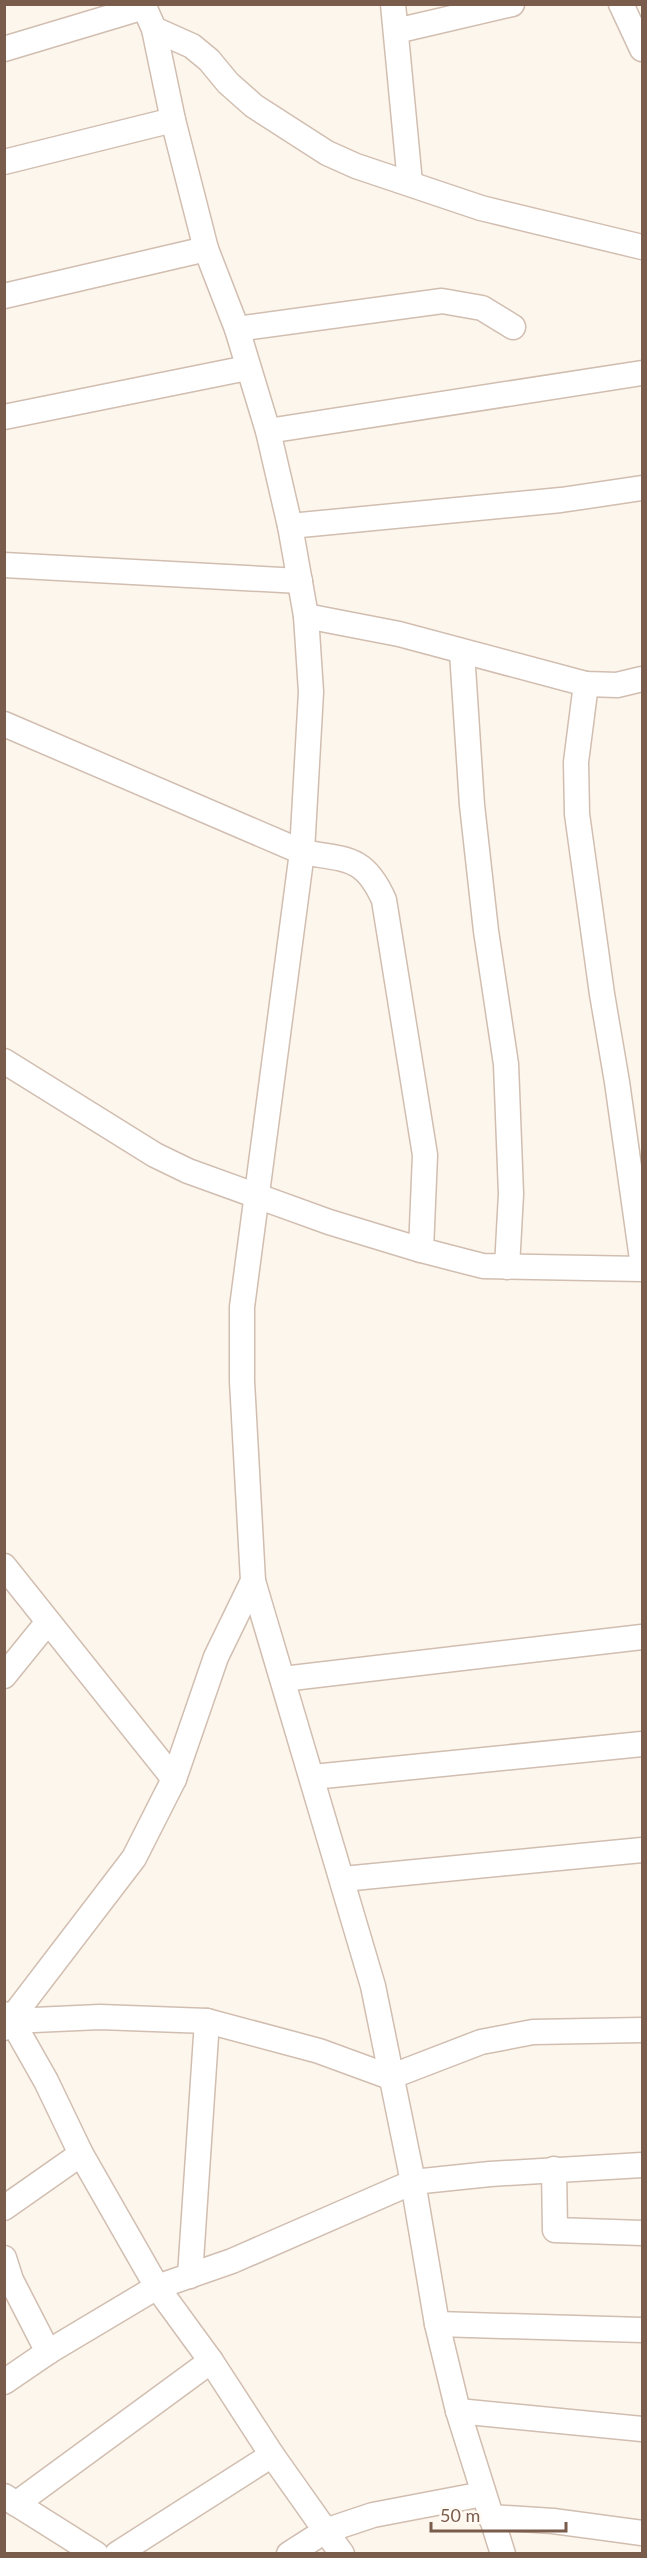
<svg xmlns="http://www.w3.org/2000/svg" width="647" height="2558" font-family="Lato,sans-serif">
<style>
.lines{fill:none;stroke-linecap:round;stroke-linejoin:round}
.minor-casing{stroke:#d1beb0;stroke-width:27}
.minor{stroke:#fff;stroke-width:24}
</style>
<rect width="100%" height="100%" fill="#fdf6ec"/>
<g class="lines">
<defs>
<g id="minor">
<polyline points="393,4 410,183"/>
<polyline points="621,4 642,49"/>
<polyline points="154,29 192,46 209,60 228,83 254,106 327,153 356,166 481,208 642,247"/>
<polyline points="396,31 512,4"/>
<polyline points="4,49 144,7"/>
<polyline points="4,162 173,120"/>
<polyline points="4,296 206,249"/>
<polyline points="237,329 442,301 482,308 513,327"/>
<polyline points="4,417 247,368"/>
<polyline points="268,431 642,373"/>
<polyline points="290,526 561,500 642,488"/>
<polyline points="4,565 300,581"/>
<polyline points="306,616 399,634 586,684 617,685 642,679"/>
<polyline points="462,652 472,805 486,931 506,1064 511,1194 507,1267"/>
<polyline points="586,684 576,762 577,814 602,994 617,1082 642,1259"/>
<path d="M4,724L302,852C346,860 364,855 384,900L425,1155L421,1250"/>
<polyline points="4,1061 155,1155 188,1171 329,1222 421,1250 483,1266 642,1269"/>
<polyline points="4,1566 174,1779"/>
<polyline points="253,1581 373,1986 413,2182 437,2324 458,2411 503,2554"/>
<polyline points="4,1676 47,1623"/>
<polyline points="283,1679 642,1637"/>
<polyline points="313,1777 642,1744"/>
<polyline points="343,1879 642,1850"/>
<polyline points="4,2014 12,2021 46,2081 81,2154 157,2287 211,2361 272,2455 342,2554"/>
<polyline points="12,2021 100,2017 207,2021 319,2051 390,2077 481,2042 533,2032 642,2030"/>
<polyline points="4,2028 134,1858 174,1779 216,1657 253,1581 242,1381 242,1307 302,852 311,692 306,616 290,526 268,431 237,329 206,249 173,120 154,29 143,4"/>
<polyline points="554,2169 555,2230 642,2233"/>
<polyline points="4,2208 81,2154"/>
<polyline points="4,2258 11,2280 48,2352"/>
<polyline points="190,2276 207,2021"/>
<polyline points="437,2324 642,2330"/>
<polyline points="4,2382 48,2352 157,2287 232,2261 413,2182 490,2174 642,2165"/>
<polyline points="458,2411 642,2429"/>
<polyline points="4,2496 96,2554"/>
<polyline points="16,2504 211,2361"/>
<polyline points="490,2517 553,2521 642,2533"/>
<polyline points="117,2554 272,2455"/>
<polyline points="289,2554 325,2531 373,2515 483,2494"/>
</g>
</defs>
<use href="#minor" class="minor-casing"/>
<use href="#minor" class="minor"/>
</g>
<rect width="647" height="2558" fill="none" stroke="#7a5c4d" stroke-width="12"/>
<path d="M431 2522v9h135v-9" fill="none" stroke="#7a5c4d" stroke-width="3"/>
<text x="440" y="2522" font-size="18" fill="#7a5c4d" stroke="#fffaf3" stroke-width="4.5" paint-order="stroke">50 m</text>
</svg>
